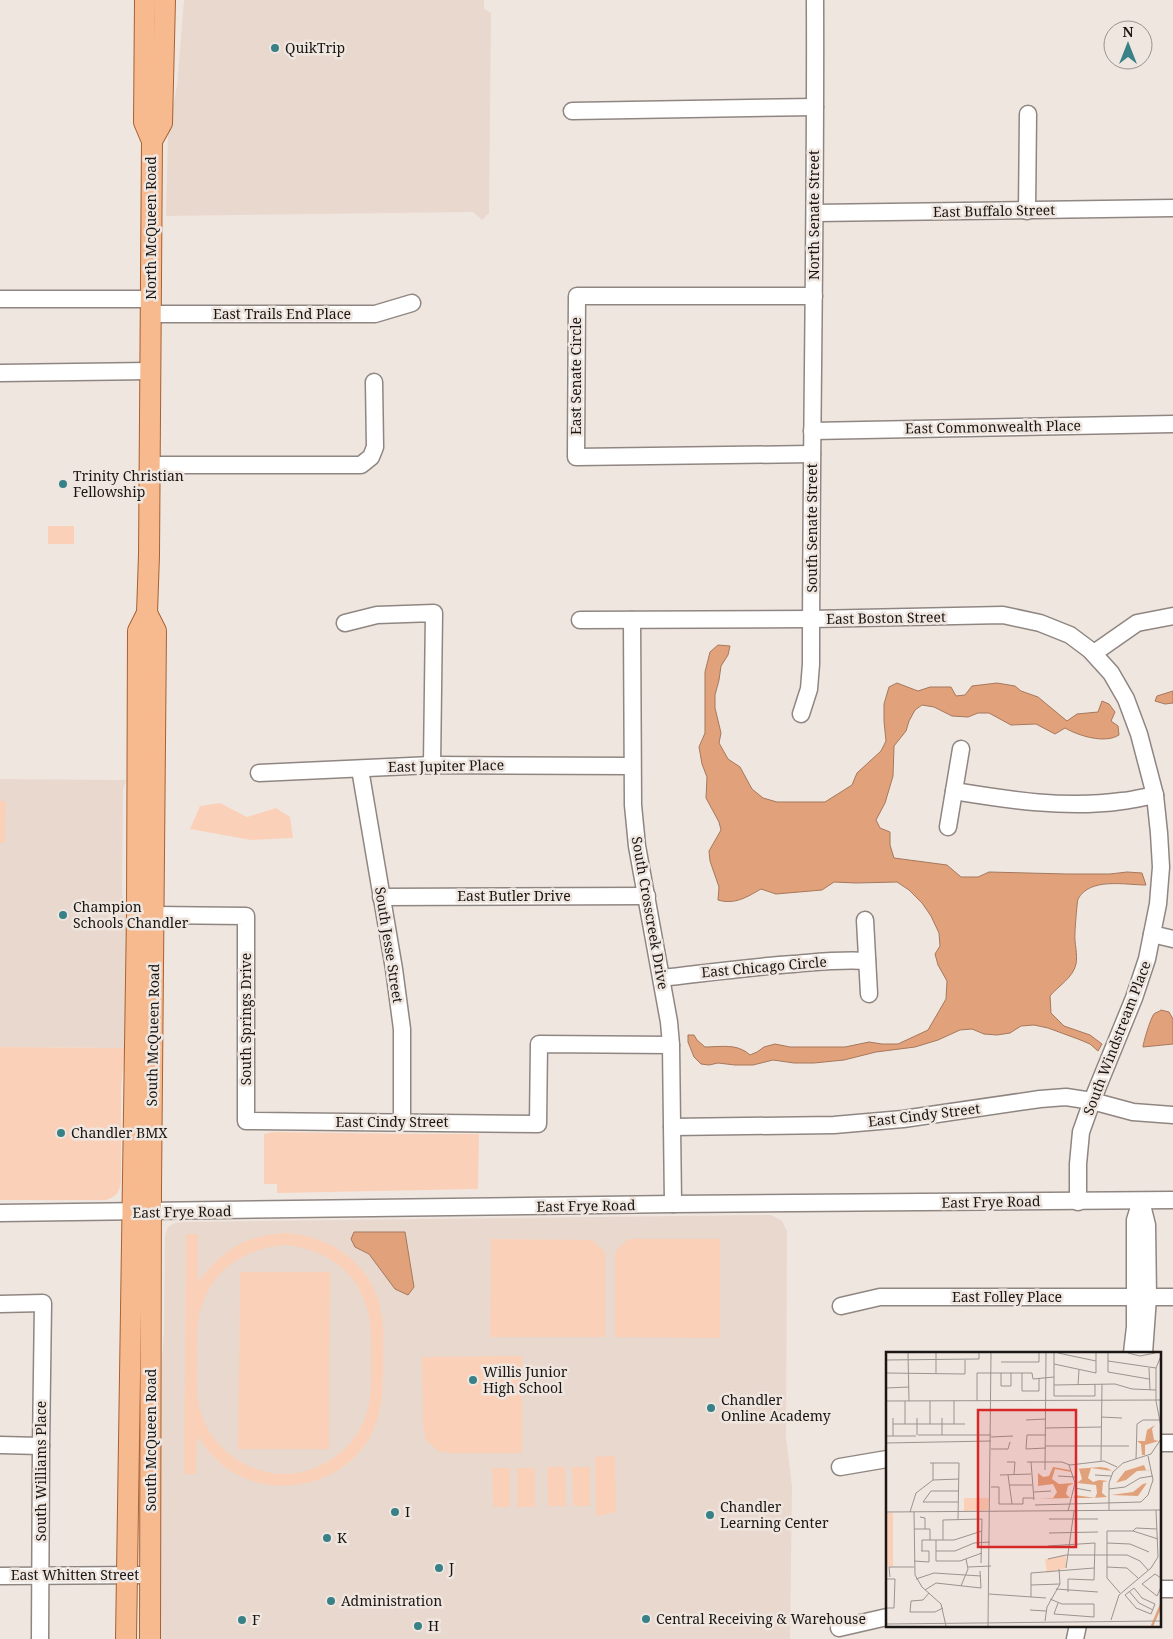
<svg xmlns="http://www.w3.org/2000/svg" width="1173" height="1639" font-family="'Noto Serif',serif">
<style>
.built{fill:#e9d8ce}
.green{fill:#fad1b8;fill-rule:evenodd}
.water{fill:#e1a27b;stroke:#a5785c}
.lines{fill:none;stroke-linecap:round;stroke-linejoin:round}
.minor-casing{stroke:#908681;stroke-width:19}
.major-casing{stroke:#a66232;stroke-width:22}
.minor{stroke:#fff;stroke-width:16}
.major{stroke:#f7b98e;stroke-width:20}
.poi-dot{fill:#388187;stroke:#f0e6e0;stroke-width:2}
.labels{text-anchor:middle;stroke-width:5;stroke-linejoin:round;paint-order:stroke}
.poi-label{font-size:14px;fill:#191614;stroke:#f0e6e0;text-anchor:start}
.street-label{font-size:14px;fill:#191614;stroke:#f0e6e0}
.inset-river{fill:none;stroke:#e1a27b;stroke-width:2.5}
.inset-road{fill:none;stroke:#9a938e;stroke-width:1}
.view{fill:#d62828;fill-opacity:0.15;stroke:#d62828;stroke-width:2.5}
.inset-edge{fill:none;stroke:#191614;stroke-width:2.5}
</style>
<rect width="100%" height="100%" fill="#f0e6e0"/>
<g class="built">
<polygon points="184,0 484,0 484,9 491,13 489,213 482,220 473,212 166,216 168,130 177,86"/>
<polygon points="0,779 126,780 123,789 122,892 129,937 125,1048 0,1047"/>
<polygon points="771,1215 782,1221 787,1231 786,1437 792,1487 790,1639 156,1639 157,1428 164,1332 165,1235 168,1227 173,1224 178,1222"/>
</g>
<g class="green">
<rect x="48" y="526" width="26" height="18"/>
<polygon points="0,801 6,801 5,843 0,843"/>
<polygon points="220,803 247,817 276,808 290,817 293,838 251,840 190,829 200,806"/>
<path d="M0,1047L125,1048L121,1088V1179C120,1191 118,1196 106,1200H0Z"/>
<polygon points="273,1132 414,1134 479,1134 478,1189 277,1193 277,1184 264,1184 264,1134"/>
<path d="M285,1233C330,1236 368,1261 380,1306C385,1325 383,1344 383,1363C383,1389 383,1413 370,1437C343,1484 281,1499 234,1473C218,1464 208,1451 197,1436L196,1474H184L186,1234H198V1282C222,1250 245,1235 285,1233ZM284,1245C327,1248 361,1274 369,1317C372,1331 371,1345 371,1359C371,1376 372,1395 367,1412C357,1448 320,1475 282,1474C240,1472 204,1441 198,1400C196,1386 197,1372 197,1358C197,1345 196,1330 199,1317C208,1273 241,1249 284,1245Z"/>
<polygon points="491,1239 592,1240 605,1252 605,1337 490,1337"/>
<polygon points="628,1239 720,1239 720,1338 615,1337 615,1252"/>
<polygon points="240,1272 330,1272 329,1449 238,1449"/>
<polygon points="522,1356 522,1453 450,1453 438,1451 426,1440 423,1426 422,1357"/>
<polygon points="615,1456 616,1512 596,1516 595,1457"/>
<polygon points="547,1467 565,1467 566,1506 548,1506"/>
<polygon points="572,1467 590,1467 590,1506 573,1506"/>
<polygon points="492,1468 510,1468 510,1507 493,1507"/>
<rect x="517" y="1468" width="18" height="39"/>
</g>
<g class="water">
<path d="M718,645L730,646L728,655L721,666L719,680L715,695V708L721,733L719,743L728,759L740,767L752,789L763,798L777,802H825L852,785L857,773L881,751L886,741L884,721V704L889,687L897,683L918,691L930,687H951L956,696L965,695L972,686L997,683L1015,686L1021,691L1038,697L1067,721L1077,714L1098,712L1102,701L1109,704L1115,712L1111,721L1118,726L1119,735C1105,744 1079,736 1065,728L1055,734L1036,724L1011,725L989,713H978L968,717L952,716L934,707L922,705L915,710L909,721L906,731L894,746L893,776L885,803L876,820L880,828L890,832V845L894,858L947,865L961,877H978L989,872L1067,874H1110L1127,872L1142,873L1146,885C1125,885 1090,877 1078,899C1077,902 1075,929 1075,933C1074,943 1078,954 1076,964C1073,978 1058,986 1050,996L1051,1013L1064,1026L1090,1035L1102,1044L1098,1051L1090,1044L1078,1039L1048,1028L1034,1025L1021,1026L1010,1033L997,1035L984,1034L972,1029L960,1030L938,1040L915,1047L876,1052L844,1060L814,1063H794L773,1060L753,1065H735L718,1063L709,1065L701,1064L694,1057L688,1042V1035H694L697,1040L705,1047C721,1047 737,1043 750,1055L757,1052L764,1047L775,1044L790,1047H845L869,1042L882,1044H898L928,1030L946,999L947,981L938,965L935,954L940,946L939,933L931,916L922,903L909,890L897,882L856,883L834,882L822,890L776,894L761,889C747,897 735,905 718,900L719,887L710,861L709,851L721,830L719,822L706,798L707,777L702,764L699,747L705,733V672L710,652Z"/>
<polygon points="1173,691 1173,703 1165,704 1155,701 1157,696"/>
<path d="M1161,1010L1169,1012L1173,1019V1044L1143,1047C1143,1043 1151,1017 1154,1014C1156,1012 1159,1012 1161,1010Z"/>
<polygon points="354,1232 405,1232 414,1287 408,1295 395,1289 369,1254 355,1247 351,1239"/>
</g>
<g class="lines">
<defs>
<g id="minor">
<polyline points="572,111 815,107"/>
<polyline points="1027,211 1028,114"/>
<polyline points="815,213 1173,208"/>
<polyline points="0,299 151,299"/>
<polyline points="150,314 375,314 412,303"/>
<polyline points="0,373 150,371"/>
<polyline points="812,431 1173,424"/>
<polyline points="812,454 576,457 577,296 814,296"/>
<polyline points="149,465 361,465 371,457 375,447 374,382"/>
<polyline points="580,620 811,619 1003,615 1040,623 1070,635 1094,653 1137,623 1173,616"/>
<polyline points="632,620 633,805 637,846 669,1022 671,1045 673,1204"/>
<polyline points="345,623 377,615 434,613 432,765"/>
<path d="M801,714L809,689L811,664C811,443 816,221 815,0"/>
<polyline points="360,769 394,969 402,1029 402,1122"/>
<polyline points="259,773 432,765 632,766"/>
<path d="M954,791C1009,800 1066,809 1122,801C1133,800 1144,797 1155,795"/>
<polyline points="948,827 961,749"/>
<polyline points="381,897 647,896"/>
<polyline points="154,915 246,916 246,1121 538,1124 539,1044 671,1045"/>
<polyline points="865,920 869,994"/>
<polyline points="1152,934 1173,939"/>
<path d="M662,978C706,973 749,967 793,964C818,962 842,959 867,961"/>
<polyline points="672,1127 834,1125 903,1119 1040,1099 1066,1097 1092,1101 1133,1112 1173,1115"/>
<polyline points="1141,1201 1147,1225 1148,1297 1144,1353"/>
<polyline points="1078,1202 1078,1164 1081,1132 1092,1101 1134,998 1147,959 1158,904 1161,867 1159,833 1155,795 1139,734 1126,699 1111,673 1091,651"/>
<polyline points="0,1213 673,1204 1173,1200"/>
<polyline points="0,1304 43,1303 41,1446 40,1639"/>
<polyline points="841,1306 880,1297 1173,1297"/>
<polyline points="1132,1353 1135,1327 1135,1220 1141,1201"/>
<polyline points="1159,1443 1173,1443"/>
<polyline points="0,1445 41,1446"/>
<polyline points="840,1467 887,1459"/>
<polyline points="0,1576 150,1575"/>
<polyline points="1159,1589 1173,1589"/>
<polyline points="839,1628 887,1617"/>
<polyline points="1075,1639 1078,1625"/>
</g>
<g id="major">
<polyline points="152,141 162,123 165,0"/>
<polyline points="147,613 156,631 151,1189 150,1639"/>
<polyline points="126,1639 137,914 138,631 147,613 149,555 152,141 144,122 145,0"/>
</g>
</defs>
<use href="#minor" class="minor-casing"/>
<use href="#major" class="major-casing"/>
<use href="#minor" class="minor"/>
<use href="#major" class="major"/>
</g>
<g class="poi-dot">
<circle cx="275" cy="48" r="5"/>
<circle cx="63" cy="484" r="5"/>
<circle cx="63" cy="915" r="5"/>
<circle cx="61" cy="1133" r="5"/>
<circle cx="473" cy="1380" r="5"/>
<circle cx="711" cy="1408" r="5"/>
<circle cx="395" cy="1512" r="5"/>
<circle cx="710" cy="1515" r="5"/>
<circle cx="327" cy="1538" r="5"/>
<circle cx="439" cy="1568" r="5"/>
<circle cx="331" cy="1601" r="5"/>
<circle cx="646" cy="1619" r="5"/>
<circle cx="242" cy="1620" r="5"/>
<circle cx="418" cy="1626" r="5"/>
</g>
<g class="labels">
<g class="poi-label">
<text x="285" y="53">QuikTrip</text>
<text x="73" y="481">Trinity Christian<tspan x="73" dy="16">Fellowship</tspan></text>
<text x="73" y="912">Champion<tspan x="73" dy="16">Schools Chandler</tspan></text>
<text x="71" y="1138">Chandler BMX</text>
<text x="483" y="1377">Willis Junior<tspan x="483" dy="16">High School</tspan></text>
<text x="721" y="1405">Chandler<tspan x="721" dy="16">Online Academy</tspan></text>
<text x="720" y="1512">Chandler<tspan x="720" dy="16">Learning Center</tspan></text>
<text x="405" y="1517">I</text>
<text x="337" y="1543">K</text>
<text x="449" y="1573">J</text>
<text x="341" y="1606">Administration</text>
<text x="656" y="1624">Central Receiving &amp; Warehouse</text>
<text x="252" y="1625">F</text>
<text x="428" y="1631">H</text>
</g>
<g class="street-label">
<text transform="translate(994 211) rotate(-1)" y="5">East Buffalo Street</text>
<text transform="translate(814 215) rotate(-90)" y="5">North Senate Street</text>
<text transform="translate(151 228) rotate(-90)" y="5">North McQueen Road</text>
<text x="282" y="319">East Trails End Place</text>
<text transform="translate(576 376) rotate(-90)" y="5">East Senate Circle</text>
<text transform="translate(993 427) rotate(-1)" y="5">East Commonwealth Place</text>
<text transform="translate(812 528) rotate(-90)" y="5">South Senate Street</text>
<text transform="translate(886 618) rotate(-1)" y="5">East Boston Street</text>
<text transform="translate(446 766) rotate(-1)" y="5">East Jupiter Place</text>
<text x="514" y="901">East Butler Drive</text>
<text transform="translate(650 913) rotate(80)" y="5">South Crosscreek Drive</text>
<text transform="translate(389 945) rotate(81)" y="5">South Jesse Street</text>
<text transform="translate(764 967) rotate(-5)" y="5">East Chicago Circle</text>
<text transform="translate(246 1019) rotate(-90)" y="5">South Springs Drive</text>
<text transform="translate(153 1035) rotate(-89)" y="5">South McQueen Road</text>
<text transform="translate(1117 1038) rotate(-69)" y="5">South Windstream Place</text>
<text transform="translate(924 1115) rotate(-7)" y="5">East Cindy Street</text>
<text x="392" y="1127">East Cindy Street</text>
<text transform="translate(991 1202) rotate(-1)" y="5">East Frye Road</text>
<text transform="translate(586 1206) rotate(-1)" y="5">East Frye Road</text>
<text transform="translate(182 1212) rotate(-1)" y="5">East Frye Road</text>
<text x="1007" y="1302">East Folley Place</text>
<text transform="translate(151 1440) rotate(-90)" y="5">South McQueen Road</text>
<text transform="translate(41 1471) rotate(-90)" y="5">South Williams Place</text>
<text x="75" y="1580">East Whitten Street</text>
</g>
</g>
<g transform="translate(886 1352)">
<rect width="275" height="275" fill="#f0e6e0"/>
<path d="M78,146H103L102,158L78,159ZM0,161H7V214L0,215ZM180,203V216L161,221L159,207Z" fill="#fad1b8"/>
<path d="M269,73L266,77L268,88L273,89L259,93V103H256L255,92L251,89H259L261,78ZM152,112V121L157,125L163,124L167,115L184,118L185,120L169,117L166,127L173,132L188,131L182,134L180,142L184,146L150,147L167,146L171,140L167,132L152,134ZM258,113L260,118H266L251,119L240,128L229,131H225H230L239,119ZM214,115L221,116L226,119L205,116L202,126L207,130L213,128L222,129L217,130L216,141L221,145L207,146H188L189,143L209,146L211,141L210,133L191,131L196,127L193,117H189ZM265,130L261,131L252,144L225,143L247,140L257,132Z" fill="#e1a27b"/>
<path class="inset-river" d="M266,274L275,253"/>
<path class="inset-road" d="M22,1L23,49M168,1V44H209V32M172,1L210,9M222,1V20L263,27M242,1L254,4L269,1M275,4L270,16V49L275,75M0,8L93,7V1M222,9L270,16M115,10H153V1M168,12L210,21V1M263,16L264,38M0,21L79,22V8M50,21V1M115,21V34H125V21M136,21V39H153V26M168,33L229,32L246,37L270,38M192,33L193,18M0,36L23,35M0,49L275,48M19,49V72M91,49V21H146L147,27L168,25M215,65L236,66M140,68L160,67M7,72H79M44,72V49M68,72V49M160,76L215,75M31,83V66M32,83H105M56,83V66M0,84H30M7,84V66M105,85L127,84M0,91L105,89M160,94H243M160,96L140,97L141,83H160M105,97H122L124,90M250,107L251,72L257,68H273M215,109L216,32M121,110H129L128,122M141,110H176L184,113L218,109L231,115M145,110L148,148M44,111H73L72,167M47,111V128M159,118L160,1M114,123L145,122M122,123L126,152M209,123L225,124M172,124L189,125M47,128L73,127M124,133H146M105,135H113V152H137V146H148M189,136L205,139M223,137L239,135L254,126L267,124M148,140L165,139M72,150H37L45,139H73M149,153L255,150L262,143L267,128L262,104M223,158V131L227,120L237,111L265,102L275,87M182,159L189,131L183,113M0,160L275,158M24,160L30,141L47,128M28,160L29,223L36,235L55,252L60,274M34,165L39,166V177M163,167H212M28,177H44V188M247,179L250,176L271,177M163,181L212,180M50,188V209H74L96,201M57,188V168L96,167L95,211M221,191L244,192L263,200M162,194L209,191L208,228L182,227V240M36,199V188H68L96,179M50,199H69L88,191L104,190M162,207L180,203H241L254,209L262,218M28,209L43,210V199H35M82,215L105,214M221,215L241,216L252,226M180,216L188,159M4,225L3,215H28M275,226L269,222L256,232L271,244L275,235M0,227H9L8,256H0M30,227L48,221L95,224M145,233L174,232M75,234L82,217L80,207M248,236L256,246L269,252L265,262L250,256L239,243ZM170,237L212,240M39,238L50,231L95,236L94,219M243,239L253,251L267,258M43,241L37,248L25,249L24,260H49L57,256M234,241L221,226V179H247L272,187M103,242L160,246M145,245V221L208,216M164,247L176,252H208V265L168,262L172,251M144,258L160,259M225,268L233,243L265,216L272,205L270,158M159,269L161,255L174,232L173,217M0,272L275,269M102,274L105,1"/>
<path class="view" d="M92,58H190V195H92Z"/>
<rect width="275" height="275" class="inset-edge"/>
</g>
<g transform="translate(1128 45)"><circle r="24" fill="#f0e6e0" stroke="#9a938e"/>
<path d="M0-4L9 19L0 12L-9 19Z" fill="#388187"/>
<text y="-8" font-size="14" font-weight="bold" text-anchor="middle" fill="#191614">N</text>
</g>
</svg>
